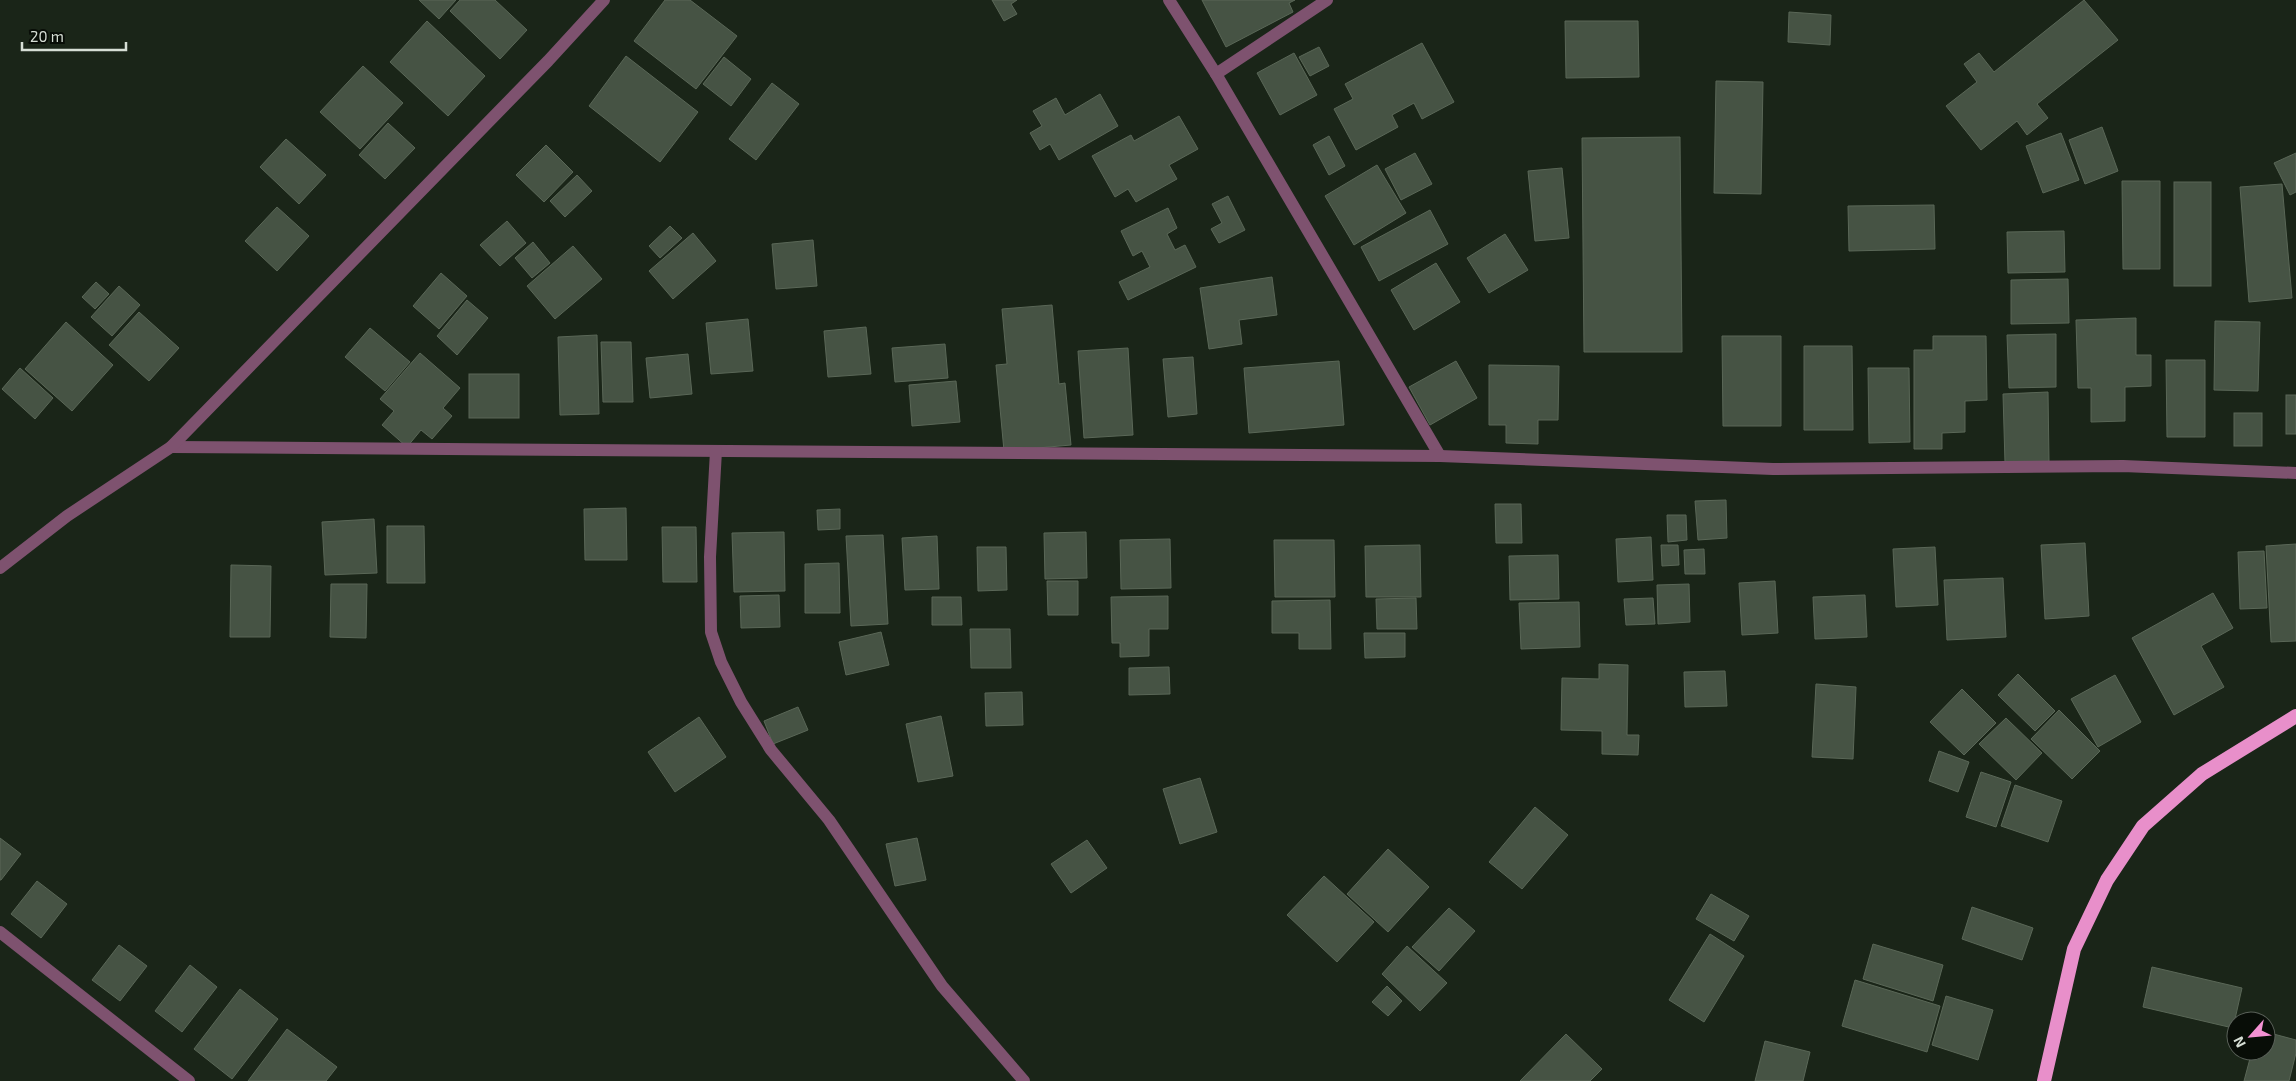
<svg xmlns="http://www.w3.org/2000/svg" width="2296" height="1081" font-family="'Exo 2',sans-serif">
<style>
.building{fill:#465344;stroke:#5a6757}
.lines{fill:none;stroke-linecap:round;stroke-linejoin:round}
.minor{stroke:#7e526f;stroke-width:12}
.trunk{stroke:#e88fca;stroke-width:14}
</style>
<rect width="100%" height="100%" fill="#1a2518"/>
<g class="building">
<polygon points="419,0 456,0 439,19"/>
<polygon points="460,0 495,0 527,30 500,59 450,11"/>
<polygon points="665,0 690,0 737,36 696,89 634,41"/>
<polygon points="992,0 1017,0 1011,4 1017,14 1004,21"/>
<polygon points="1202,0 1295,0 1289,3 1293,12 1226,47"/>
<polygon points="2084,0 2118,40 2037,104 2048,118 2027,135 2017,121 1981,150 1946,106 1977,82 1964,64 1979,53 1994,72"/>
<polygon points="1789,12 1831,15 1830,45 1788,42"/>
<polygon points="427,21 485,76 448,116 390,62"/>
<polygon points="1565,21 1638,21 1639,77 1566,78"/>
<polygon points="1422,43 1454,102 1422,119 1414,103 1392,115 1398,127 1356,150 1334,109 1353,99 1345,84"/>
<polygon points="1319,47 1329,66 1310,76 1299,57"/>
<polygon points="1294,53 1317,95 1280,115 1257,73"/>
<polygon points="626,56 698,112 660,162 589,106"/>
<polygon points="724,57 751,79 731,106 703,84"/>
<polygon points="363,66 403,103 360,149 320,112"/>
<polygon points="1716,81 1763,82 1761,194 1714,193"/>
<polygon points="772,83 799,104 756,160 729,139"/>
<polygon points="1100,94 1118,126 1059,160 1050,144 1040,150 1030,133 1042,126 1033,111 1056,98 1065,115"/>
<polygon points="1179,116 1198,149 1169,165 1177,179 1136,202 1128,189 1115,197 1092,156 1131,135 1134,141"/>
<polygon points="388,123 415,148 385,179 359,155"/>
<polygon points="2102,127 2118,171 2085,184 2069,140"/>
<polygon points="2061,133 2079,180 2043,193 2026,146"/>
<polygon points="1329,136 1345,166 1329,175 1313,145"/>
<polygon points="1680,137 1682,352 1584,352 1582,138"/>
<polygon points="286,139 326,175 299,204 260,167"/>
<polygon points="546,145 573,172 544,202 516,175"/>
<polygon points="1415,153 1432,184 1401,200 1385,169"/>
<polygon points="2296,153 2296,192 2290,195 2274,163"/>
<polygon points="1377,165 1406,213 1354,245 1325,196"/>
<polygon points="1562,168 1569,238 1535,241 1528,171"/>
<polygon points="577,175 592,191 565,217 550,201"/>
<polygon points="2122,181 2160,181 2160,269 2123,269"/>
<rect x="2174" y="182" width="37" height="104"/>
<polygon points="2282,184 2292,298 2249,302 2240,187"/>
<polygon points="1228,196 1245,230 1219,243 1211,229 1222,223 1212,204"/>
<polygon points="1934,205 1935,249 1849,251 1848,206"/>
<polygon points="277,207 309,236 277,271 245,241"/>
<polygon points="1168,208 1177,228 1167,234 1175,250 1185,245 1196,267 1128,300 1119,282 1150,267 1142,251 1133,256 1121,231"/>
<polygon points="1430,210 1448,244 1379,281 1361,247"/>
<polygon points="507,221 526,243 500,266 480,245"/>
<polygon points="670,226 682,238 660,258 649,246"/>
<polygon points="2064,231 2065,272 2008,273 2007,232"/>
<polygon points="693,233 716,261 673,299 649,271"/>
<polygon points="1505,234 1528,270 1489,293 1467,258"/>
<polygon points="813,240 817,286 776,289 772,244"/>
<polygon points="533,242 550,263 532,278 515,258"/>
<polygon points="573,246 602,279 555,319 527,286"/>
<polygon points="1436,263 1460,302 1414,330 1391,290"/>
<polygon points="441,273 467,296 439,329 413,306"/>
<polygon points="1272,277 1277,315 1239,320 1242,344 1209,349 1200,288"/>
<polygon points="2068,279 2069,323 2011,324 2011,280"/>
<polygon points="96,282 109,294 95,309 82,297"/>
<polygon points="119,286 140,305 112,336 91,317"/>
<polygon points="467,300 488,318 457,355 437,336"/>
<polygon points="1052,305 1059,384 1065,383 1071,445 1004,451 996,365 1007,364 1002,309"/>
<polygon points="139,312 179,348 149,381 109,345"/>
<polygon points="2136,318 2136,355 2151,355 2151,386 2125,387 2125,421 2091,422 2091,388 2078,388 2076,320"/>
<polygon points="748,319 753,371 711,374 706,323"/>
<polygon points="2215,321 2260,322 2258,391 2214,390"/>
<polygon points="66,322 113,365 72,411 25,369"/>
<polygon points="866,327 871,374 828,377 824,331"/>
<polygon points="370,328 410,362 385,391 345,357"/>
<polygon points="2056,334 2056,387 2009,388 2007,335"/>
<polygon points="597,335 599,414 560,415 558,337"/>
<polygon points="1722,336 1781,336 1781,426 1723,426"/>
<polygon points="1933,336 1986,336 1987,400 1965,401 1965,432 1942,433 1942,449 1914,449 1914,350 1933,350"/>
<polygon points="601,342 631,342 633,402 603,402"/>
<polygon points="945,344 948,378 895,382 892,348"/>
<polygon points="1804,346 1852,346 1853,430 1804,430"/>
<polygon points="1128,348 1133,435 1084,438 1078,351"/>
<polygon points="420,353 460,388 443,408 452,416 432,439 421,430 407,447 382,425 394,411 380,399"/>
<polygon points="688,354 692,394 650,398 646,358"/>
<polygon points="1193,357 1197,414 1168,417 1163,359"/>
<polygon points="2166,360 2205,360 2205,437 2167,437"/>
<polygon points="1339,361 1344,425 1249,433 1244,368"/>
<polygon points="1456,361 1477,398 1430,425 1409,387"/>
<polygon points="1489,365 1559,366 1558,420 1538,420 1538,444 1506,443 1506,425 1489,425"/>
<polygon points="20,368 53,398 35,419 2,389"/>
<polygon points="1868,368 1909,368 1910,442 1869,443"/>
<rect x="469" y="374" width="50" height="44"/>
<polygon points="956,381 960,422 912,426 909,385"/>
<polygon points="2048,392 2049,462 2005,463 2003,394"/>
<rect x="2286" y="395" width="10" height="39"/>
<rect x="2234" y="413" width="28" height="33"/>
<polygon points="1726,500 1727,538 1698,540 1695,501"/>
<polygon points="1495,504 1521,504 1522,543 1496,543"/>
<polygon points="626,508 627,560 585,560 584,509"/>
<polygon points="840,509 840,529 818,530 817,510"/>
<polygon points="1667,515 1686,515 1687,540 1668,542"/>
<polygon points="374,519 377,573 325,575 322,522"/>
<polygon points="387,526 424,526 425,583 387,583"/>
<polygon points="662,527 696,527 697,582 663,582"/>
<polygon points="784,532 785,591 734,592 732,533"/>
<polygon points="1086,532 1087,578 1045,579 1044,533"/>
<polygon points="883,535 888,624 851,626 846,536"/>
<polygon points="937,536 939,589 905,590 902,538"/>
<polygon points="1651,537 1653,580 1618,582 1616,539"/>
<polygon points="1170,539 1171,588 1121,589 1120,540"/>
<polygon points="1274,540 1334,540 1335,597 1275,597"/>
<polygon points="2085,543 2089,616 2045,619 2041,545"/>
<polygon points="2296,544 2296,641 2271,642 2266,546"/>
<polygon points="1420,545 1421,597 1366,597 1365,546"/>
<polygon points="1661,545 1678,545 1679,565 1662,566"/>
<polygon points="977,547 1006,547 1007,590 978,591"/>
<polygon points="1935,547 1938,605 1896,607 1893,549"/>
<polygon points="1704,549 1705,574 1685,574 1684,550"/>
<polygon points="2264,551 2267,608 2240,609 2238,552"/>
<polygon points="1558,555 1559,599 1510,600 1509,556"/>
<polygon points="839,563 840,613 805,613 805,564"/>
<polygon points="231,565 271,566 270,637 230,637"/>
<polygon points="2003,578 2006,637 1947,640 1944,580"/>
<polygon points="1047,581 1078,581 1078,615 1048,615"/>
<polygon points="1775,581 1778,633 1742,635 1739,583"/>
<polygon points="331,584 367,584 366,638 330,637"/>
<polygon points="1689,584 1690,622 1658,624 1657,585"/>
<polygon points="2213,593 2233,628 2201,646 2224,687 2174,715 2132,638"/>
<polygon points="779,595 780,627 741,628 740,596"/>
<polygon points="1865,595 1867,637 1815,639 1813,597"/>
<polygon points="1168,596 1168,629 1149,629 1149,656 1120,657 1120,643 1112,643 1111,597"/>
<polygon points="932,597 961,597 962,625 932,625"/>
<polygon points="1416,598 1417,629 1377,629 1376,599"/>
<polygon points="1653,598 1655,624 1626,625 1624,599"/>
<polygon points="1330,600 1331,649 1299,649 1299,633 1272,633 1272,601"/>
<polygon points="1579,602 1580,647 1521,649 1519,603"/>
<polygon points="970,629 1010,629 1011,668 971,668"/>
<polygon points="881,632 889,665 846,675 839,642"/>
<polygon points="1364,633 1405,633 1405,657 1365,658"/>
<polygon points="1599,664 1628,665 1627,735 1639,735 1638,755 1602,754 1602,731 1561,730 1562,678 1599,679"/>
<polygon points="1169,667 1170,694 1129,695 1129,668"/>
<polygon points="1725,671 1727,706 1685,707 1684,672"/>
<polygon points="2018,674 2055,711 2035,731 1998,695"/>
<polygon points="2115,675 2141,722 2098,747 2071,699"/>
<polygon points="1816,684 1856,687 1853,759 1812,757"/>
<polygon points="1962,689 1996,723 1964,755 1930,722"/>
<polygon points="1022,692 1023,725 986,726 985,693"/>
<polygon points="798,707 808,730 773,744 764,721"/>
<polygon points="2059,710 2100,751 2072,779 2031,739"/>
<polygon points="941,716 953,776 918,782 906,724"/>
<polygon points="699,717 726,757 675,792 648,752"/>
<polygon points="2006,718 2042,753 2016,780 1979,744"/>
<polygon points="1939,751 1969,762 1958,792 1929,781"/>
<polygon points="1981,772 2011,782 1996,827 1966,817"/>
<polygon points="1200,778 1217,832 1180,844 1163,789"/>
<polygon points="2015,785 2062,801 2048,842 2001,826"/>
<polygon points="1535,807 1568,835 1522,889 1489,862"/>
<polygon points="0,838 21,854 1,880 0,880"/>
<polygon points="917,838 926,880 895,886 886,844"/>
<polygon points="1087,840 1107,868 1071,893 1051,864"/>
<polygon points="1388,849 1429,887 1388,932 1347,894"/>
<polygon points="1324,876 1374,922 1337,962 1287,915"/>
<polygon points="37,881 67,904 41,938 11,914"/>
<polygon points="1711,894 1749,916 1734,941 1696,919"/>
<polygon points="1972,907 2033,928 2022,960 1962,939"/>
<polygon points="1449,908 1475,931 1439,971 1412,947"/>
<polygon points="1710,934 1744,956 1704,1022 1669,1000"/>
<polygon points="1873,944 1943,965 1933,1001 1863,979"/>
<polygon points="119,945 147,966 120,1001 92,980"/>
<polygon points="1407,946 1447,983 1420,1011 1382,974"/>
<polygon points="190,965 217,987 182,1032 155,1011"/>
<polygon points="2152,967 2242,988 2233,1028 2143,1007"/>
<polygon points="1855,980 1940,1006 1927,1052 1842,1026"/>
<polygon points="1387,986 1402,1001 1388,1016 1372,1002"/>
<polygon points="240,989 278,1019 232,1079 194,1049"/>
<polygon points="1946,996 1993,1010 1978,1060 1932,1045"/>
<polygon points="287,1029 337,1067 326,1081 248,1081"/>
<polygon points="2266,1032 2296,1040 2296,1053 2289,1081 2244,1081 2252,1051 2266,1051"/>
<polygon points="1566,1034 1602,1069 1590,1081 1520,1081"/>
<polygon points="1765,1041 1810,1052 1803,1081 1755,1081"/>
</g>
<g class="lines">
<g class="minor">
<polyline points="1169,0 1216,74 1440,456"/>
<polyline points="1216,74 1327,0"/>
<polyline points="171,447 1440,456 1773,469 2123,466 2296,473"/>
<polyline points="716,451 710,557 711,632 721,662 741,702 771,750 829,820 942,986 1024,1081"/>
<polyline points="0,568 67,516 171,447 548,61 604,0"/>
<polyline points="0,932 189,1081"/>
</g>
<polyline class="trunk" points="2044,1081 2074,949 2107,880 2143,826 2202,774 2296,716"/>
</g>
<g transform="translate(2251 1036) rotate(243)"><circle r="24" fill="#080d07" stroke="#5a6159"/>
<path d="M0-4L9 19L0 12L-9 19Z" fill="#f491d3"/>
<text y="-8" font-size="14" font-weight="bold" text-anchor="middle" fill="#d6ded5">N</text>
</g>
<path d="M22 42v8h104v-8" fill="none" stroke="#d6ded5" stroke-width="2.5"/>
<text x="30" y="42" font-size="15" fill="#d6ded5" stroke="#080d07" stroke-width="4" paint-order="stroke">20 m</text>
</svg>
